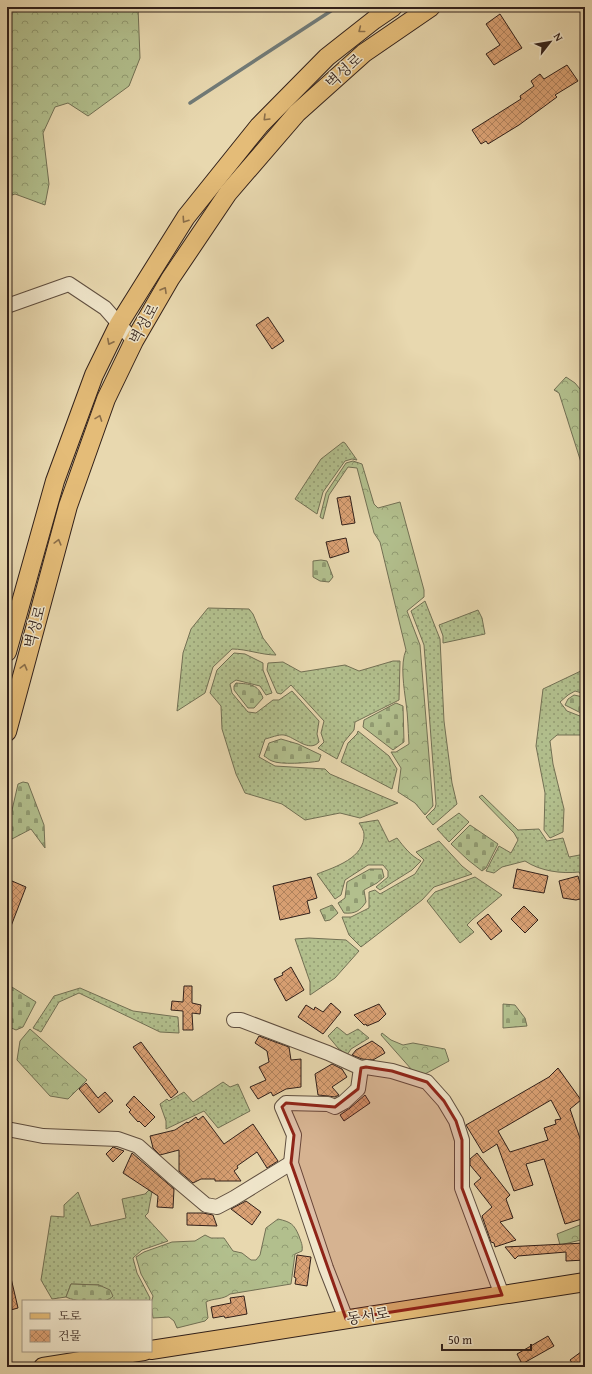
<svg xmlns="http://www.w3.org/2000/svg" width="592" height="1374" font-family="'Gentium Book Plus','Noto Serif KR',serif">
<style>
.grass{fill:url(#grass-dots);stroke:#727054}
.forest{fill:url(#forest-crowns);stroke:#727054}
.cemetery{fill:url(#cemetery-stones);stroke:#727054}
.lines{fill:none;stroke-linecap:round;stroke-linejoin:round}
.stream{stroke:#717b78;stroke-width:3.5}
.building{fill:url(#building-cross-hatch);stroke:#31201a;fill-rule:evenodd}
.minor-casing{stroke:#5f4e3f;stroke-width:16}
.major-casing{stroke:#31201a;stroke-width:20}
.minor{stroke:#f0e6cb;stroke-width:14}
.major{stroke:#e4bc78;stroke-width:18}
.oneway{stroke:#8a6e49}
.marked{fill:#8f2418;fill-opacity:0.2;stroke:#8f2418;stroke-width:3;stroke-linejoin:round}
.labels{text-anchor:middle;stroke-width:3;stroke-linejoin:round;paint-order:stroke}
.street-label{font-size:15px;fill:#31201a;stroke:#f0e6cb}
</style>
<defs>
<pattern id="grass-dots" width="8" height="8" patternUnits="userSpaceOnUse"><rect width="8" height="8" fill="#b2bf8d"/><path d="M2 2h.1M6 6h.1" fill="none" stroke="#919b72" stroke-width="1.8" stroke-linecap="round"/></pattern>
<pattern id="forest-crowns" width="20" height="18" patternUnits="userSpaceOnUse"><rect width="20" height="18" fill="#b2bf8d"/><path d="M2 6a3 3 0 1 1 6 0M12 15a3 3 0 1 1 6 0" fill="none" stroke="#919b72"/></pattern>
<pattern id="cemetery-stones" width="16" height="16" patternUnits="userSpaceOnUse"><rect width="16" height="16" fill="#b2bf8d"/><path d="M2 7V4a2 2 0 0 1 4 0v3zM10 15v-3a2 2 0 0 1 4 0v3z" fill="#919b72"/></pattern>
<pattern id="building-cross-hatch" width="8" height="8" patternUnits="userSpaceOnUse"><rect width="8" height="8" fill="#daa174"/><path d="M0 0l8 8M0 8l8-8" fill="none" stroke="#b1835e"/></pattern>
</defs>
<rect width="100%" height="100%" fill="#e8d8af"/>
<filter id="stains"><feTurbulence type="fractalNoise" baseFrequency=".005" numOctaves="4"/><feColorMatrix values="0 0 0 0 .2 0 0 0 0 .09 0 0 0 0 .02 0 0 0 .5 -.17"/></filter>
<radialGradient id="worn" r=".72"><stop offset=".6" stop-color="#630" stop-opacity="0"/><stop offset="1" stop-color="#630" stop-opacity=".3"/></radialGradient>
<g class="grass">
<polygon points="343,442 345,443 357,460 352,459 345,461 323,492 317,514 295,499 321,459"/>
<polygon points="425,601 440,639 444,721 452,783 457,804 433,825 426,817 435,808 436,804 424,645 411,611"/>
<path d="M208,608L249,609L253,614L263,638L276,655C261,655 247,649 232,649L213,667L205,693L177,711L183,653L191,629Z"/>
<polygon points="478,610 482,618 485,634 443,643 443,636 439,625"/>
<path d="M234,653L245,654L263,663V670L272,693L266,695L260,686L236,680L230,684L232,693L248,712L256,713L273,700H279L292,691L319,721L317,734L319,742C309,753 295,737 284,735C279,734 270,738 265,739L259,757L275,766L325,769L330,774L398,803L360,818L340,813L305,820L282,804L245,793L236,774L222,729L221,706L210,693L217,670Z"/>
<polygon points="393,661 400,661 399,700 355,722 354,730 344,742 337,759 318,748 324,742 321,733 324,721 291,685 281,694 277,693 267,670 268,663 283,662 301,672 345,665 359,671"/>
<polygon points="585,669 585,688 582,693 575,691 568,695 560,702 567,711 585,718 585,728 583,735 557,735 550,741 553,764 564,809 563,832 550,838 544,830 545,793 536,746 543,689"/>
<polygon points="358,731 389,756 397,769 392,789 341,762 348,743 357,734"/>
<path d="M482,795L518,830L539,829L547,841L563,838L569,857L585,854V874L581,875L579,872C561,874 540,871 525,861L502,867L494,873L486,871L499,846L511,853L518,840L514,833L479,797Z"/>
<polygon points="459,813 469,822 449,842 437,829"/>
<path d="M378,820L389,842L397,838C404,847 411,856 421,861L412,870L380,890L376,887L388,877V871L383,865H368L345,880L341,895L335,899L317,874C335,867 365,858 364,834C364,831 361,826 359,823Z"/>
<polygon points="439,841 462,866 472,874 434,887 422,900 361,947 349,935 342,917 351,917 369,908 369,892 375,890 380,894 415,874 424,860 416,852"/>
<polygon points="475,877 502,895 473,919 467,925 474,932 460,943 427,901 435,892"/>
<polygon points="309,938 346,940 359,951 335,978 310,995 310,982 295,939"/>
<polygon points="80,988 133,1011 178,1017 179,1033 160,1032 79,993 59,1002 41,1032 33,1028 54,996"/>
<polygon points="337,1027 347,1035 358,1029 369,1038 351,1049 347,1055 338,1048 328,1036"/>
<polygon points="223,1082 230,1087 238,1084 250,1111 218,1128 204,1111 166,1129 166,1121 160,1104 167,1099 169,1101 184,1092 193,1102"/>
<polygon points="153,1186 148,1213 145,1216 168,1241 142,1250 133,1258 137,1273 150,1298 149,1301 104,1301 105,1300 99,1285 71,1284 66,1297 52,1299 41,1280 51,1216 64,1217 64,1205 78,1192 91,1226 126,1218 122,1199 145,1194"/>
</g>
<g class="forest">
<polygon points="7,7 138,7 140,58 129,86 88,116 68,103 55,107 43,133 49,184 45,205 15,194 7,197"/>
<polygon points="566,377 575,383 585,395 585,475 559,393 554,390"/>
<path d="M353,461L362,464L374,504L378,508L400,502L424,590V597L407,611L420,645L433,806L425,815L415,803L398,792L401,768L391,752H396L409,744C408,730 408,716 406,703C404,688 400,664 406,650L380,542L374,533L357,468L348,467L329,495L323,519L320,517L326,493L346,463Z"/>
<polygon points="30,1029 87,1080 68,1099 50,1096 17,1060 20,1041"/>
<polygon points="382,1033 391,1040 403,1045 413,1043 445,1049 449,1061 425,1074 412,1070 381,1035"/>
<path d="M278,1219C291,1222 294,1224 299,1236C301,1242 303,1245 302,1251L295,1254L291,1284L230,1294C223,1300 213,1298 206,1302L208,1318L205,1321L177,1328L174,1321L169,1317L153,1318L151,1304L153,1296L141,1274L136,1257L144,1252L172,1242L195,1241L205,1235L211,1238H224L233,1251L242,1253L251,1260H256L260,1255L266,1228Z"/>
<polygon points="585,1223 585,1239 560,1245 557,1234"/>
</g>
<g class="cemetery">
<polygon points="321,560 327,561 333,577 329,582 320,581 313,577 313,561"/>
<path d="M236,683C250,684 258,684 263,698L254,708H248L234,690V686Z"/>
<polygon points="585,693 585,715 565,705 568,699 574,695 583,697"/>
<polygon points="396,703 403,706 404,742 393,750 363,727 364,720"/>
<path d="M281,739L298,744L321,755L319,761C309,763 280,765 272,761C269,760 266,757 264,756L269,743Z"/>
<polygon points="23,782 28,783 44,825 45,848 31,829 12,839 7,832 18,784"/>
<polygon points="470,825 498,844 486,868 482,871 468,860 451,844"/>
<path d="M370,869H382L384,877L377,883L364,890L366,902C360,911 355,914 344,913L338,903L345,898L347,882Z"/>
<polygon points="332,905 338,913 330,920 325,921 320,910"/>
<polygon points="7,984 36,1002 23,1027 16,1030 7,1026"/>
<polygon points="503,1004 515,1005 525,1018 527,1026 503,1028"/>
<path d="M71,1284L99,1285L110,1290L113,1296C106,1305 76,1302 66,1297Z"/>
</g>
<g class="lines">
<polyline class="stream" points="190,103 337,7"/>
</g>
<g class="building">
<polygon points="500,14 522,48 494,65 486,54 500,45 486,24"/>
<polygon points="567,65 578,81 555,95 557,97 519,125 488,144 486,141 481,144 472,130 521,99 520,96 534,86 531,81 540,74 544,79"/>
<polygon points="268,317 284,341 272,349 256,325"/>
<polygon points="350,496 355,523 342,525 337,498"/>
<polygon points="346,538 349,552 330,558 326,542"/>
<polygon points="517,869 548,876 544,893 513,888"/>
<polygon points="578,876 584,898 576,900 563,898 559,881"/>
<polygon points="311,877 317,898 307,901 310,913 280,920 273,886"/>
<polygon points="12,881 26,887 8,934 7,892"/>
<polygon points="524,906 538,920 525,933 511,919"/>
<polygon points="488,914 502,931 491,940 477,923"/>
<polygon points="291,967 304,990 286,1001 274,979 283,975 282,973"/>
<polygon points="184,986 192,986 192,1003 201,1005 200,1014 192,1013 193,1030 183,1030 183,1011 171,1010 172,1001 183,1002"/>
<polygon points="331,1003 341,1012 323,1034 298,1017 306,1005 314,1010 315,1007 323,1012"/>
<polygon points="379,1004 386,1014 379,1021 367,1026 366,1024 364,1025 354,1015"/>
<polygon points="259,1036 289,1047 291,1060 301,1059 301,1087 286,1089 273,1096 271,1092 258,1099 250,1087 266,1080 259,1067 269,1062 267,1051 255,1043"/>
<polygon points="372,1041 382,1048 385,1053 373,1060 362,1059 352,1055 356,1050"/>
<polygon points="141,1042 178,1092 171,1098 133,1047"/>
<polygon points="332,1064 342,1069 347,1077 332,1087 339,1095 335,1097 328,1096 318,1095 315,1074"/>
<path d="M558,1068L581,1100L570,1109L585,1153V1218L565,1224L544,1159L526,1164L533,1185L514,1191L497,1144L483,1153L466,1125L549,1077ZM551,1100L561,1119L555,1120L556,1124L544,1128L548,1140L510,1152L498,1131Z"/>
<polygon points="86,1083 98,1098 105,1092 113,1101 99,1113 79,1089"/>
<polygon points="365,1095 370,1103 344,1121 340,1115 350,1108"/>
<polygon points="134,1096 155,1117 145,1127 139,1121 138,1122 129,1112 131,1110 126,1105"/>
<polygon points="203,1116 224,1144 253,1124 278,1161 267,1168 257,1152 237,1166 238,1168 234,1171 241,1181 215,1181 215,1179 201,1179 193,1183 179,1171 179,1150 160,1155 153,1148 150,1136 175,1130 187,1122 188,1123 196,1117 198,1120"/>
<polygon points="113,1147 124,1151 113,1162 106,1154"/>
<polygon points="132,1153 174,1189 173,1208 157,1207 158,1196 123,1173"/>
<polygon points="477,1153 510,1195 506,1199 513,1218 500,1222 516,1240 495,1247 494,1243 491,1242 482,1216 492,1207 474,1184 481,1178 470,1165 470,1159"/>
<polygon points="246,1201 261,1212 252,1225 231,1209"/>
<polygon points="187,1213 203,1213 213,1215 217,1226 187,1225"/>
<polygon points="585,1243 585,1260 566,1261 566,1252 518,1256 515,1259 505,1247"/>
<polygon points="297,1255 311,1257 307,1286 295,1284 296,1278 294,1277"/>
<polygon points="7,1278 11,1278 18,1308 7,1311"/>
<polygon points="244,1296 247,1314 225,1318 224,1316 213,1318 211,1307 231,1303 230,1298"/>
<polygon points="548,1336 554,1346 522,1364 517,1354"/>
<polygon points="585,1349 585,1367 575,1367 570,1360"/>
</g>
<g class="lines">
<defs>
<g id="minor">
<polyline points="7,306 69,284 105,308 134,341"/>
<polyline points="234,1020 241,1020 328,1053 361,1068 366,1067 392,1071 427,1082 444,1101 456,1121 462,1140 462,1188 502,1295"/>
<polyline points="7,1129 43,1136 118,1139 138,1146 174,1178 206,1205 217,1207 234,1198 291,1163"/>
<polyline points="346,1319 326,1268 291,1163 294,1135 282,1107 286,1103 328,1104 335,1107 344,1102 358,1089 361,1068"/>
</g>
<g id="major">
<polyline points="7,652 55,481 94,375 119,324 186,217 259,126 327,57 374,20 393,7"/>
<polyline points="7,732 68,506 106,399 134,341 170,279 228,193 297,113 364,53 431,7"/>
<polyline points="151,1350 585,1282"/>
<polyline points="43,1367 144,1351"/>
</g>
</defs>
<use href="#minor" class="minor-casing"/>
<use href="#major" class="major-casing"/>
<use href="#minor" class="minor"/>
<use href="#major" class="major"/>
</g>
<defs><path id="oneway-chevron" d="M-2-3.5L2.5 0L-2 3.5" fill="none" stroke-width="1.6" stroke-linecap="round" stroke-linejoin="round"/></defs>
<g class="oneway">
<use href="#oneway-chevron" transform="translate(361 30) rotate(142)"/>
<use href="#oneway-chevron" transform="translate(266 118) rotate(135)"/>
<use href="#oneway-chevron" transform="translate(185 220) rotate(124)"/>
<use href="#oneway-chevron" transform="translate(164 290) rotate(-60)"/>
<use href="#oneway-chevron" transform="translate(110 342) rotate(117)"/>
<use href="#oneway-chevron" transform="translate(99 418) rotate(-70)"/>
<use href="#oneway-chevron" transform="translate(58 542) rotate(-75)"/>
<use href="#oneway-chevron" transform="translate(24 667) rotate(-75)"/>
</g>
<path class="marked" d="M366,1067L392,1071L427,1082L444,1101L456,1121L462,1140V1188L502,1295L346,1319L291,1163L294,1135L282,1107L286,1103L335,1107L358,1089L361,1068Z"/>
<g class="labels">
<g class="street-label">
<text transform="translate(344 71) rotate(-42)" y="5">벽성로</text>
<text transform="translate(144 324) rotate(-61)" y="5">벽성로</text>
<text transform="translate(35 627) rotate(-75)" y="5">벽성로</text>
<text transform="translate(368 1316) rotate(-9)" y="5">동서로</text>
</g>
</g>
<rect width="592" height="1374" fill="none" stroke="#e8d8af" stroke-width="24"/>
<rect x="8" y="8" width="576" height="1358" fill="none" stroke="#31201a" stroke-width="2"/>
<rect x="12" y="12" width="568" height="1350" fill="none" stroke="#31201a"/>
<rect x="22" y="1300" width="130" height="52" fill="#f0e6cb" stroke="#a49784"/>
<rect x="30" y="1313" width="20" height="6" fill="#e4bc78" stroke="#a49784"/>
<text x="58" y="1320" font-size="12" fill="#31201a">도로</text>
<rect x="30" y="1330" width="20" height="12" fill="url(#building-cross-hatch)" stroke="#a49784"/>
<text x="58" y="1340" font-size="12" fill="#31201a">건물</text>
<g transform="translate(550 42) rotate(59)" stroke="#f0e6cb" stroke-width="3" paint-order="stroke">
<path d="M0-3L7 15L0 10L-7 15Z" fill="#31201a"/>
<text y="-6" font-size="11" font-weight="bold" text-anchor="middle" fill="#31201a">N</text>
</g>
<path d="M442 1344v6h89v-6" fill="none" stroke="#31201a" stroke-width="2"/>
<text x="448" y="1344" font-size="12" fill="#31201a" stroke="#f0e6cb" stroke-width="3" paint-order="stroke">50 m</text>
<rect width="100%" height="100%" filter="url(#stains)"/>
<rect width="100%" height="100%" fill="url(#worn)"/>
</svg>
